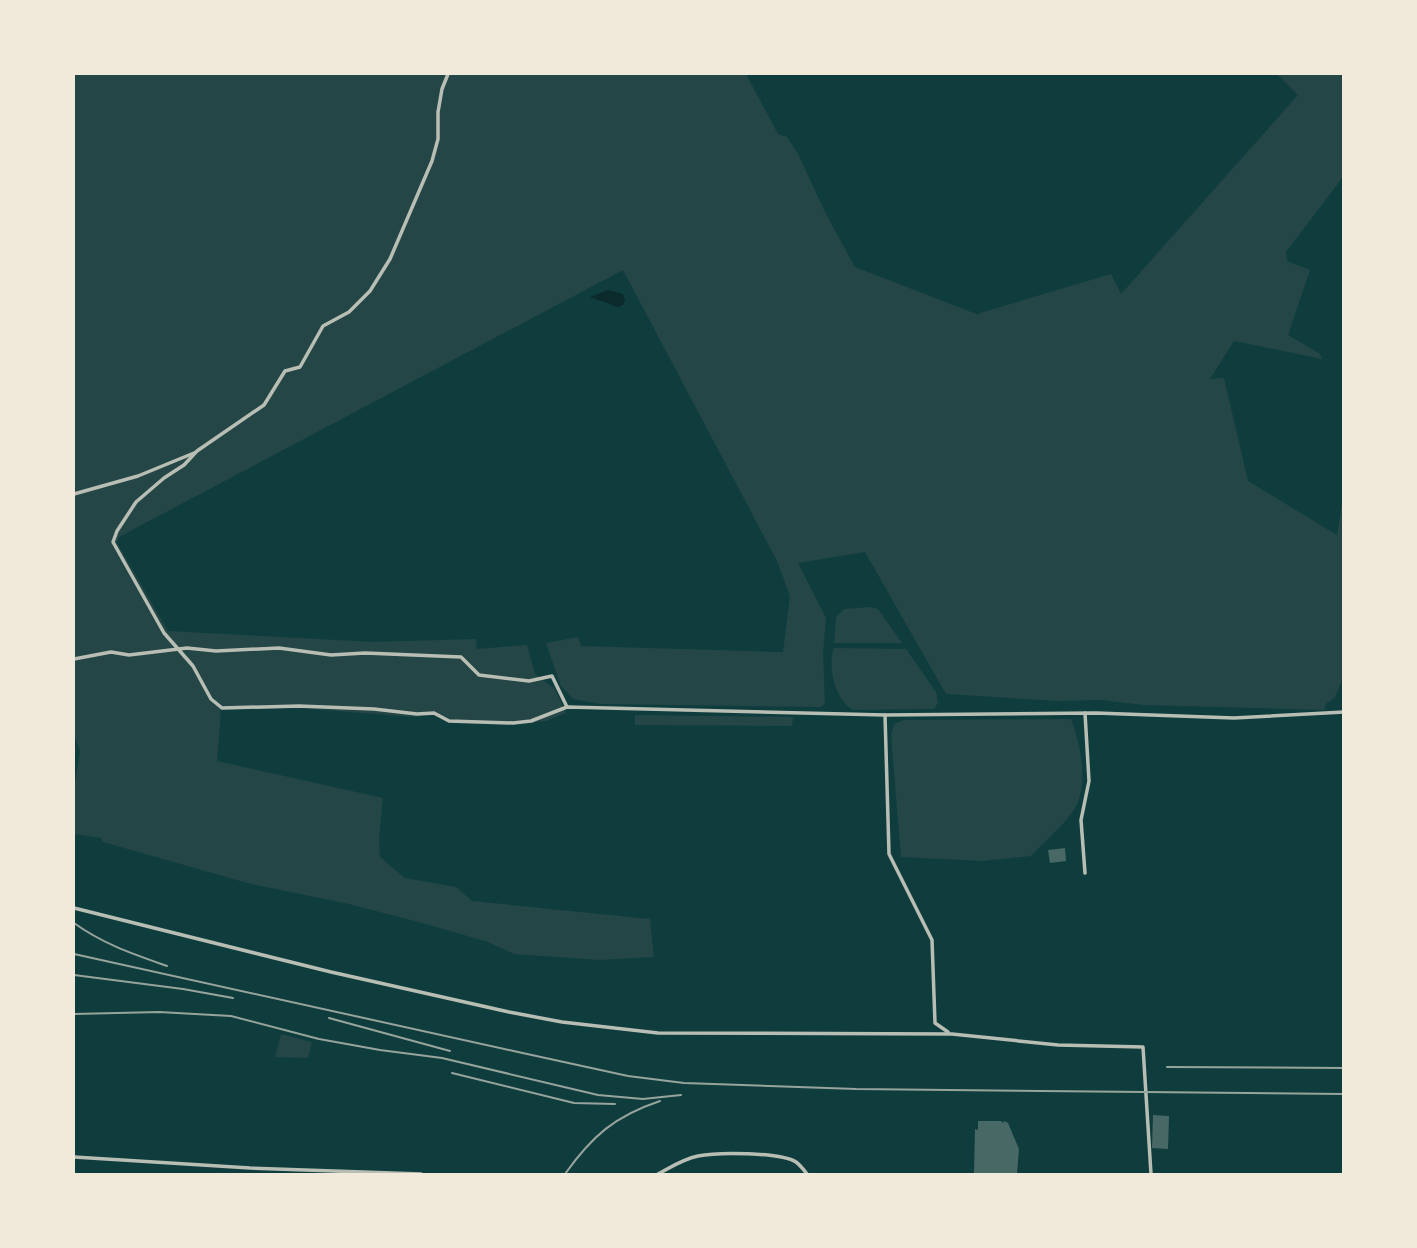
<svg xmlns="http://www.w3.org/2000/svg" width="1417" height="1248" font-family="Rubik,sans-serif">
<style>
.green{fill:#244646}
.water{fill:#0a2a2b}
.building{fill:#486865}
.lines{fill:none;stroke-linecap:round;stroke-linejoin:round}
.minor{stroke:#b8beb3;stroke-width:3.5}
.rail{stroke:#97a49c;stroke-width:2}
</style>
<rect width="100%" height="100%" fill="#0f3d3e"/>
<g class="green">
<polygon points="74,74 746,74 778,134 787,137 798,154 826,214 855,267 979,315 980,313 1111,274 1121,294 1298,95 1277,74 1343,74 1343,177 1286,252 1287,261 1310,270 1288,335 1320,354 1322,359 1234,341 1210,379 1224,378 1248,481 1337,535 1343,497 1343,677 1335,697 1326,704 1324,710 1143,705 1102,700 1058,701 946,694 865,552 798,563 826,618 823,653 825,704 820,707 600,704 573,699 561,686 546,643 578,637 581,646 783,652 790,596 777,561 623,270 119,537 117,543 168,631 373,642 476,639 477,649 527,645 535,674 555,689 566,713 546,721 510,725 448,722 433,715 414,717 298,708 221,710 217,761 383,798 379,839 380,857 405,878 456,887 472,901 650,919 654,957 599,960 514,954 488,942 426,924 349,904 251,884 103,842 101,838 74,834 74,789 80,751 74,734"/>
<polygon points="869,607 878,609 902,643 834,643 836,617 844,609"/>
<path d="M834,648L906,649L936,692L938,703L934,709L853,710C835,700 827,666 834,648Z"/>
<polygon points="635,715 793,717 792,726 635,725"/>
<path d="M1071,719C1080,743 1089,781 1076,806C1068,822 1044,842 1031,856L983,861L901,857L891,735L894,724L904,720Z"/>
<polygon points="281,1034 312,1042 308,1058 275,1057"/>
</g>
<polygon class="water" points="608,290 623,294 625,301 623,305 618,307 590,297"/>
<g class="building">
<polygon points="1065,848 1066,861 1050,863 1048,850"/>
<polygon points="1153,1115 1169,1116 1168,1149 1152,1148"/>
<polygon points="978,1121 1001,1121 1003,1123 1004,1121 1008,1123 1019,1149 1017,1174 974,1174 975,1129 978,1130"/>
</g>
<g class="lines">
<g class="minor">
<polyline points="448,74 442,89 438,112 438,139 432,161 390,259 370,291 349,312 323,326 300,367 285,371 264,405 197,451 184,465 164,478 136,502 117,531 113,542 164,633 193,666 211,699 222,708 299,706 374,709 417,714 434,713 449,721 513,723 531,721 567,707 885,715 1096,713 1234,718 1344,712"/>
<polyline points="74,494 138,476 194,453"/>
<polyline points="74,659 111,652 129,655 187,648 216,651 279,648 331,655 365,653 461,657 479,675 529,681 552,676 567,707"/>
<polyline points="1085,713 1089,781 1081,820 1085,873"/>
<polyline points="885,715 889,854 932,940 935,1023 948,1032"/>
<polyline points="74,908 331,972 509,1012 562,1022 658,1033 952,1034 1058,1045 1143,1047 1151,1174"/>
<polyline points="74,1157 250,1168 421,1174"/>
<path d="M658,1174C671,1167 683,1159 698,1156C717,1152 780,1152 796,1162C800,1165 804,1170 807,1174"/>
</g>
<g class="rail">
<path d="M74,923C103,944 133,954 167,966"/>
<polyline points="74,954 518,1052 628,1076 684,1083 856,1089 1344,1094"/>
<polyline points="74,975 183,989 233,998"/>
<polyline points="74,1014 159,1012 231,1016 319,1039 380,1050 442,1058 598,1095 643,1099 681,1095"/>
<polyline points="329,1018 450,1051"/>
<polyline points="1167,1067 1344,1068"/>
<polyline points="452,1073 574,1103 615,1104"/>
<path d="M565,1174C592,1136 615,1116 660,1101"/>
</g>
</g>
<rect width="1417" height="1248" fill="none" stroke="#f1e9da" stroke-width="150"/>
</svg>
